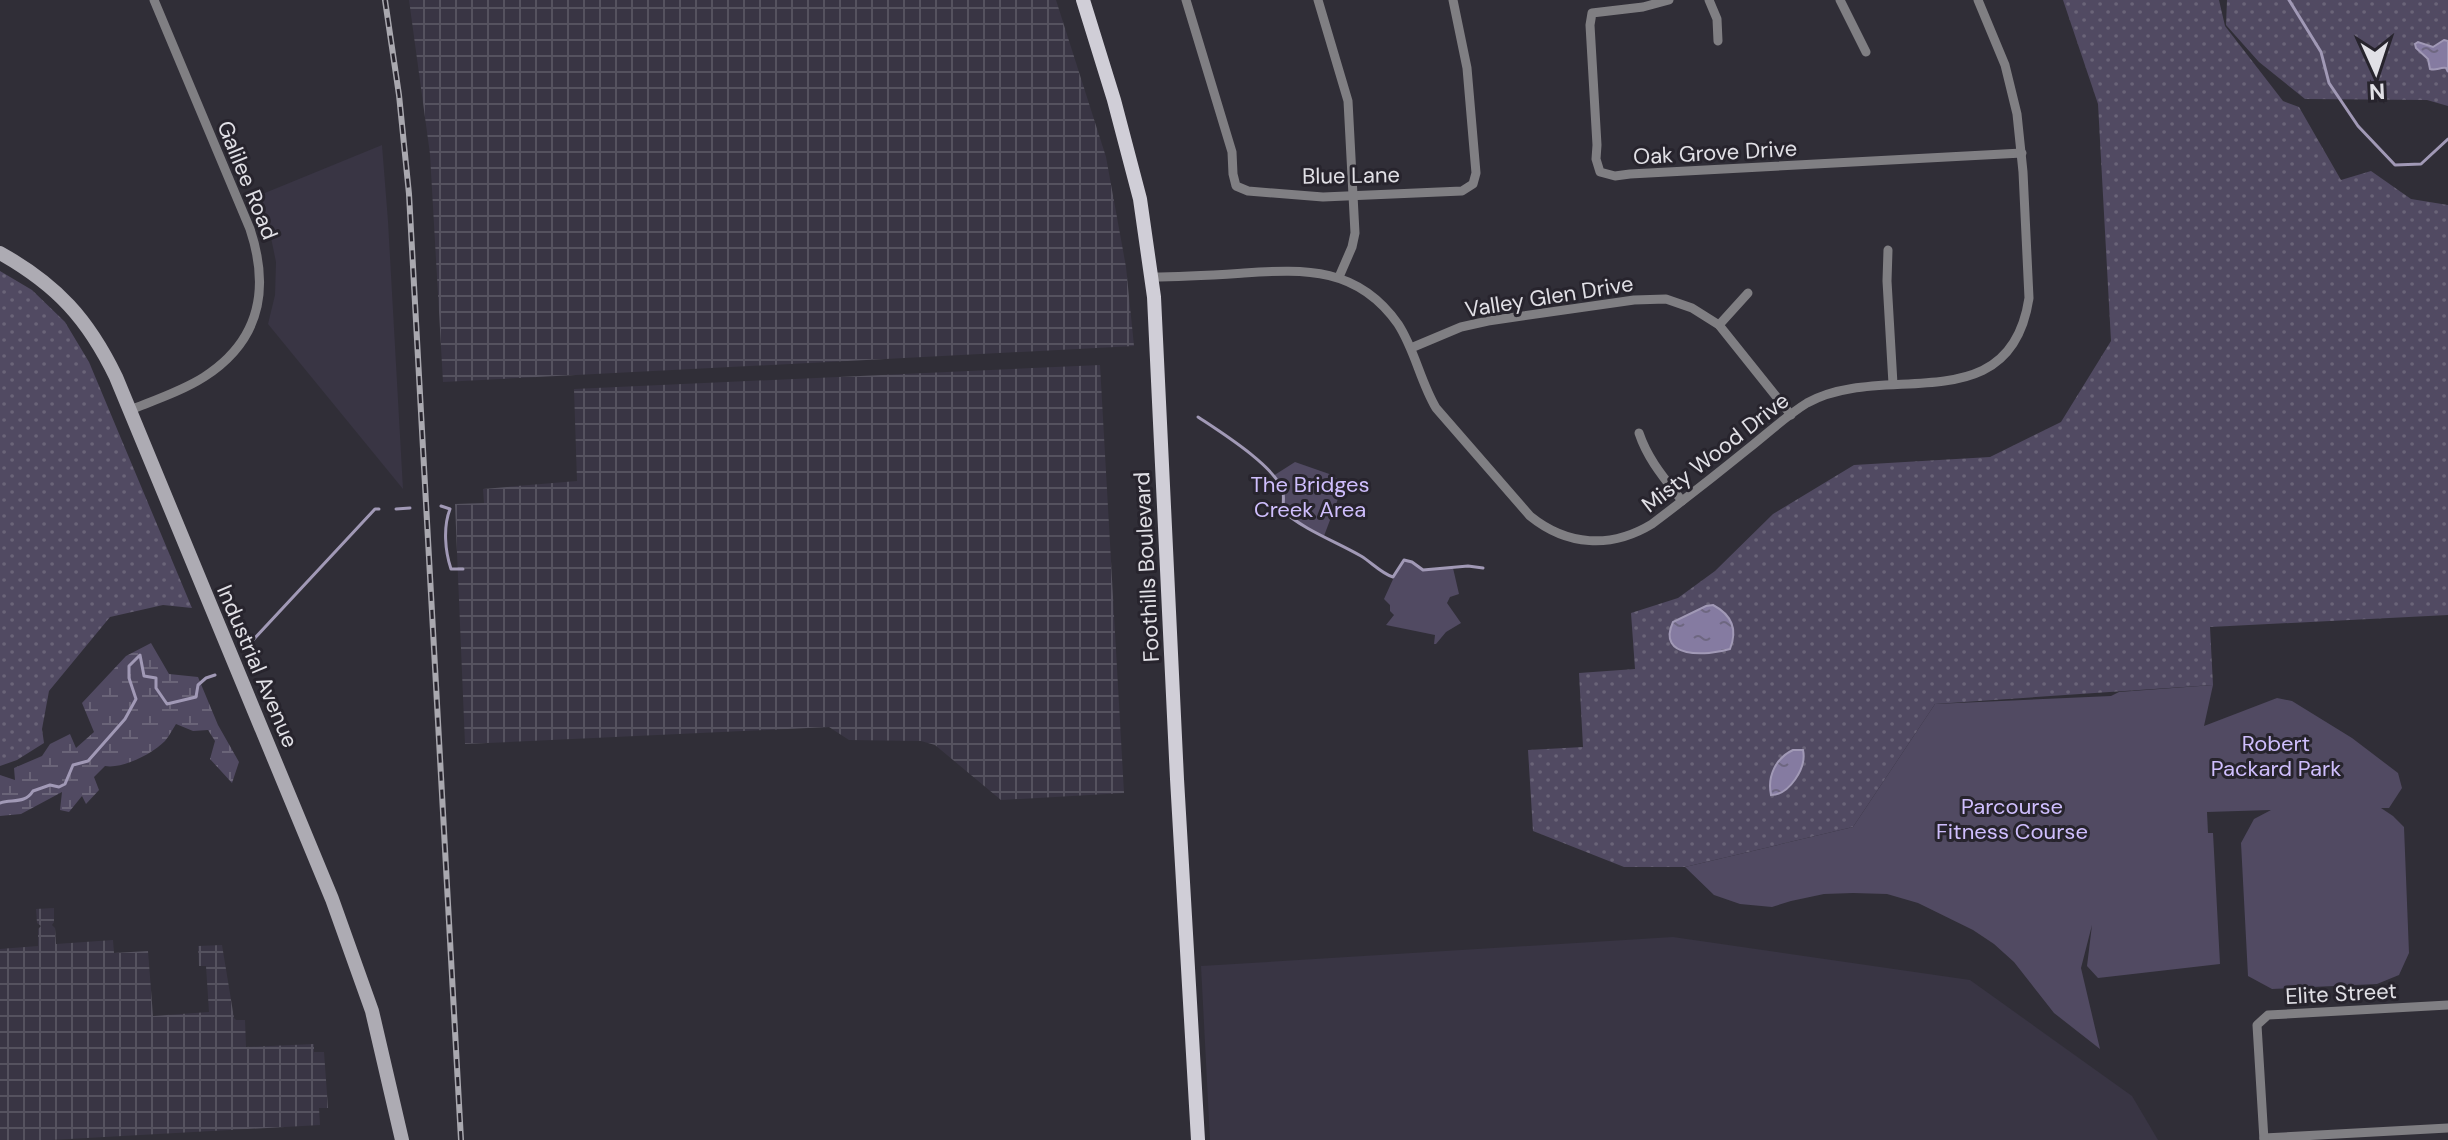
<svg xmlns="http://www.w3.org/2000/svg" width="2448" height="1140" font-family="'DM Sans',sans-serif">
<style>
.built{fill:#393544}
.industrial{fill:url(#industrial-grid)}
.grass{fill:url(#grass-dots)}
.wetland{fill:url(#wetland-marsh)}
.park{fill:#514a62}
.water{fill:url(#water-ripples);stroke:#a199b6;stroke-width:2}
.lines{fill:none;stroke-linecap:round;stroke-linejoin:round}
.stream{stroke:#a199b6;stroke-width:3}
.street{stroke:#807f83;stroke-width:9}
.secondary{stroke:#adabb3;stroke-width:14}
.primary{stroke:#d0ced7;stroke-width:14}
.rail-casing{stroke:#a9a8af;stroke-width:6}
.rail{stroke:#27242d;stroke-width:3;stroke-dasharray:9;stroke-linecap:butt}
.labels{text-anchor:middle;stroke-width:6;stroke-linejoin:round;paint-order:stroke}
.street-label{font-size:22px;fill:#e1e0e6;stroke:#27242d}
.park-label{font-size:22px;fill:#cfbefd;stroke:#27242d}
</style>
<defs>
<pattern id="industrial-grid" width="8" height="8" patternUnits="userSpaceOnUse" patternTransform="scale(2)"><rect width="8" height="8" fill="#393544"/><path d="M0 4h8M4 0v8" fill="none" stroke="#55525f"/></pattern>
<pattern id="grass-dots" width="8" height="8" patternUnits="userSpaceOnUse" patternTransform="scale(2)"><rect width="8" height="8" fill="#514a62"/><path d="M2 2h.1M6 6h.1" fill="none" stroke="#6a6478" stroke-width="1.8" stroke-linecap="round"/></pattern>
<pattern id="wetland-marsh" width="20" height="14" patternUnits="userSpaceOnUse" patternTransform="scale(2)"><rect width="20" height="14" fill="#514a62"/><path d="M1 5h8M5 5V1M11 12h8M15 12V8" fill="none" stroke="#6a6478"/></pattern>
<pattern id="water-ripples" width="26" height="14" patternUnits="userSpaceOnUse" patternTransform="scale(2)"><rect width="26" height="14" fill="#857ba1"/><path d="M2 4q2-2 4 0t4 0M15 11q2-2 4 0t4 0" fill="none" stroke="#6e6781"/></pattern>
</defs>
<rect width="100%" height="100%" fill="#302e37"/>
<g class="built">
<polygon points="382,145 388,221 403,489 268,324 275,295 276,262 270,233 255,197"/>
<polygon points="1673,937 1970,980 2132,1096 2158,1140 1210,1140 1201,966"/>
</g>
<g class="industrial">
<polygon points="409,0 1056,0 1106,157 1126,267 1134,346 443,382 430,154"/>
<polygon points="1100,365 1124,793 1001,800 935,745 921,741 849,740 829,727 465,744 455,504 484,503 483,489 577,481 574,389"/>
<polygon points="54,908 54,922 52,925 55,928 56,944 113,940 114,953 148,951 153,1016 209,1012 206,966 199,966 198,946 222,945 234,1018 236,1020 245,1020 246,1047 314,1044 314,1052 324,1052 328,1108 319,1108 320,1125 51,1140 0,1140 0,949 38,946 38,929 41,926 37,923 36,909"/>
</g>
<g class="grass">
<polygon points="2063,0 2219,0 2225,26 2283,101 2299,107 2341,180 2371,171 2411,199 2448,205 2448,615 2210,627 2213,685 1935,704 1853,827 1685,867 1624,867 1533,831 1528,750 1583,747 1579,673 1635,669 1631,613 1678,598 1715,571 1773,514 1854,465 1990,457 2061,422 2111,341 2098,104"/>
<polygon points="2227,0 2448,0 2448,106 2427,100 2305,99 2259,62 2226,25"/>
<polygon points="0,271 32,290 65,322 89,362 192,608 163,605 110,617 49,691 42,729 44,743 17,760 0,766"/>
</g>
<path class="wetland" d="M151,643L169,674L198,677L218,725L239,762L232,783L210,759L215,741L208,730L193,731L176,724C173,729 169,736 165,741C152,754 123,769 105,766L94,777L99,790L86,804L82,796L69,812L60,810L62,792L21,814L0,816V775L15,780L14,768L42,756L50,744L70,734L76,748L94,732L82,703L126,656Z"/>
<g class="park">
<polygon points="1295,462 1335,476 1342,488 1324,536 1298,524 1283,511 1283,490 1273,476"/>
<polygon points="1404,560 1412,562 1423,570 1453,568 1459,594 1450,597 1447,603 1461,623 1446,632 1436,644 1434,644 1435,635 1386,625 1394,615 1390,611 1390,605 1384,599 1399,566"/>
<polygon points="2213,685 2204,726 2277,698 2292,701 2352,738 2398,773 2402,788 2389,808 2381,808 2393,816 2404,827 2409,953 2399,975 2377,984 2272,989 2248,976 2241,843 2254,819 2271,810 2207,812 2208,833 2213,833 2220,964 2098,978 2087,966 2092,925 2081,968 2100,1049 2054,1013 2014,962 1994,944 1973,930 1918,903 1887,894 1853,893 1824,894 1791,901 1772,907 1740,904 1714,895 1685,867 1853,827 1935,704 2111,696 2119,692"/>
</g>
<g class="water">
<path d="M2444,40L2448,41V72L2446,68C2440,67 2436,71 2430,69L2428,59L2416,48L2415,44L2418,42L2433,47Z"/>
<path d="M1713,605C1732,615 1738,629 1730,649C1707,656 1656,659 1673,622L1706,606Z"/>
<path d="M1793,750H1803C1807,768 1789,795 1771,795C1767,776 1776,758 1793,750Z"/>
</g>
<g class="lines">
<g class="stream">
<polyline points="2289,0 2321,52 2329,83 2358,126 2395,165 2421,164 2448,139"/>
<path d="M1198,417C1219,431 1277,467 1283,492C1284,497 1283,505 1283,511C1306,531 1335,541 1361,556C1371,562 1382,574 1393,577L1404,560L1412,562L1423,570L1468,566L1483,568"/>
<path d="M441,506L450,509C443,527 445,551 451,569H463"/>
<polyline points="396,509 410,508"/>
<polyline points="254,639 375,509 379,509"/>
<path d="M0,803C12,799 25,804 33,791L50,785L59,787L65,784L73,765L88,761L125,719L136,699L129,678V666L140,655L144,676L156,678V688L167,704L196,697L198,685L206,678L215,675"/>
</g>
<g class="street">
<polyline points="1186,0 1232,152 1233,174 1236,186 1248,191 1323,197 1462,191 1473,184 1476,173 1467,68 1453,0"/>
<polyline points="1318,0 1348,101 1355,233 1352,247 1339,277"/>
<polyline points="1669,0 1643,7 1592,13 1590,25 1597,145 1596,159 1600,172 1615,176 1630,174 2022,153"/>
<polyline points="1709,0 1717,19 1718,41"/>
<polyline points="1840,0 1866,52"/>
<polyline points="1888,250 1887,281 1893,384"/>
<path d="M1152,277C1183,277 1213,275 1244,273C1306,269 1358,267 1398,324C1415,350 1420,381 1436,408L1530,516C1567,546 1611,549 1652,524C1685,499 1717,474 1749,448C1768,433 1786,416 1807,403C1883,360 2010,424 2029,298L2023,172L2017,114L2005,65L1978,0"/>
<polyline points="1719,325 1748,293"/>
<polyline points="1411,348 1461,327 1488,321 1634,300 1666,299 1692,308 1719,325 1791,415"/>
<path d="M130,410C155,400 182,391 204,377C260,341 270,289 250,229L154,0"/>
<path d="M1639,433C1648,460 1665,479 1682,501"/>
<polyline points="2264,1138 2448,1128"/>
<polyline points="2264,1140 2257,1025 2268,1015 2448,1005"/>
</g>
<path class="secondary" d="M0,253C57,285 88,319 116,377L332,899L372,1011L402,1140"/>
<polyline class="primary" points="1083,0 1114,100 1140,199 1154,297 1177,779 1198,1140"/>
<defs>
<polyline id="rail" points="385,0 399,95 409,194 461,1140"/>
</defs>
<use href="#rail" class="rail-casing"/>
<use href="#rail" class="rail"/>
</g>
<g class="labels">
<g class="street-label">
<text transform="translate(1715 152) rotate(-3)" y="8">Oak Grove Drive</text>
<text transform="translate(1351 175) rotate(-1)" y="8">Blue Lane</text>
<text transform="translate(248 180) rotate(68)" y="8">Galilee Road</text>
<text transform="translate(1549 296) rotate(-9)" y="8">Valley Glen Drive</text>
<text transform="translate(1715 452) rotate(-38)" y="8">Misty Wood Drive</text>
<text transform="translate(1146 567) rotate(-93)" y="8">Foothills Boulevard</text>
<text transform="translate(258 666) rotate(67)" y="8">Industrial Avenue</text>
<text transform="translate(2341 993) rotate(-3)" y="8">Elite Street</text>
</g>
<g class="park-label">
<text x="1310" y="492">The Bridges<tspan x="1310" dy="25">Creek Area</tspan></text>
<text x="2276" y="751">Robert<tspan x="2276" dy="25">Packard Park</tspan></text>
<text x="2012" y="814">Parcourse<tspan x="2012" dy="25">Fitness Course</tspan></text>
</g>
</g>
<g transform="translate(2376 72) rotate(177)" stroke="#27242d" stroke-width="6" paint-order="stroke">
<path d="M0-6L14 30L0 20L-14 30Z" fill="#e1e0e6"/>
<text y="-12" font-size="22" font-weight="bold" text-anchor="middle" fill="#e1e0e6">N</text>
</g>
</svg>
